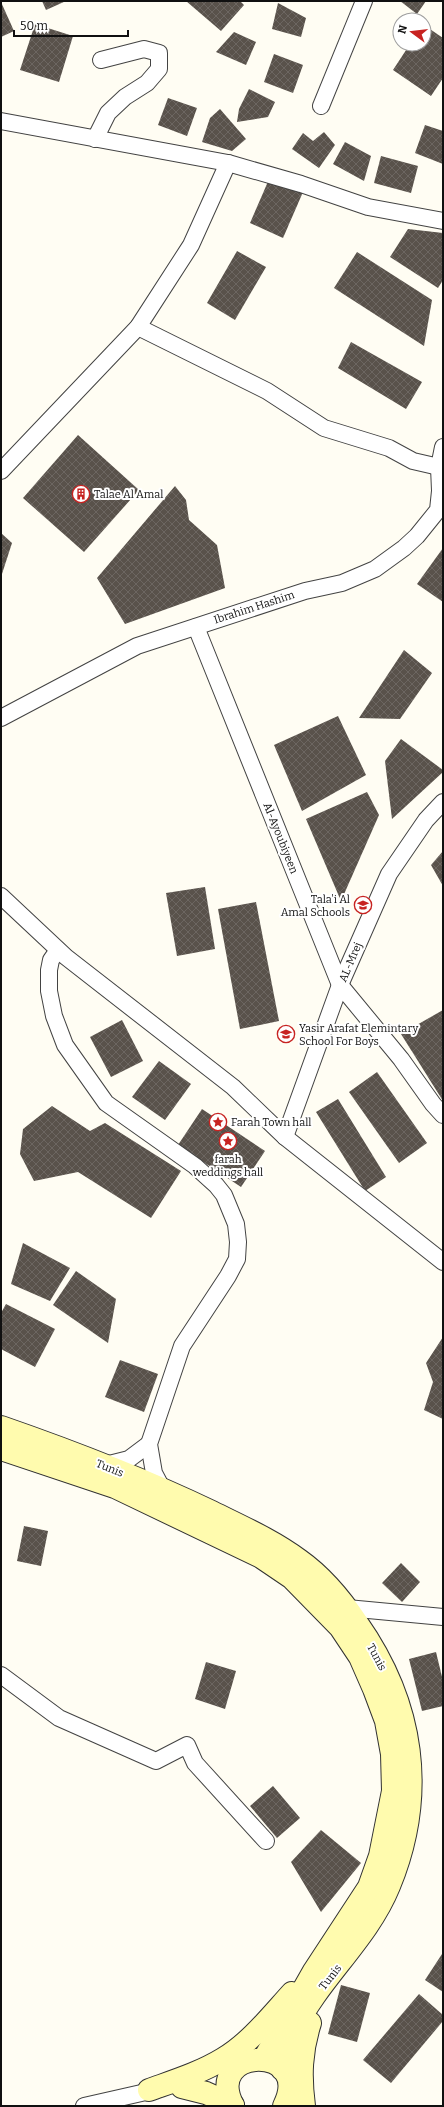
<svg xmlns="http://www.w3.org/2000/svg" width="444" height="2107" font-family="Bitter,serif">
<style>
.building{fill:url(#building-cross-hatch)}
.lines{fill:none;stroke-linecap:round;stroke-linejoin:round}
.minor-casing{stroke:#434343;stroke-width:18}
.secondary-casing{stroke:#323232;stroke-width:24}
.minor{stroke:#fff;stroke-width:16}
.secondary{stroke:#fffbae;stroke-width:22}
.labels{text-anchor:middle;stroke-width:4;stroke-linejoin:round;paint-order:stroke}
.poi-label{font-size:11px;fill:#101010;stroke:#fff;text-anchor:start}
.street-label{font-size:11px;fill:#101010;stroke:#fff}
</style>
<defs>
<pattern id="building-cross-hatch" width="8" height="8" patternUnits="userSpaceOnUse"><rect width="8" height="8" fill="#59524b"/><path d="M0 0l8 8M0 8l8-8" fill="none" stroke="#6c6661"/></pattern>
</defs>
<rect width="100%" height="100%" fill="#fffdf3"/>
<g class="building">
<polygon points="42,1 66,1 46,10"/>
<polygon points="186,1 240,1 244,5 221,31"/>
<polygon points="400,1 426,1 417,14"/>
<polygon points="1,2 14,31 1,37"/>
<polygon points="278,3 306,18 301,37 272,29"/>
<polygon points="35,24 73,36 59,82 20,70"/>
<polygon points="424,25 443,38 443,78 431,96 393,70 410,44 424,44"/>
<polygon points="234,32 256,42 246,65 216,52"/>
<polygon points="274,54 303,65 293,93 264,82"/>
<polygon points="249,89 275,102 268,117 237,122 239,109"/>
<polygon points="168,98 197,108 187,136 158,125"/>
<polygon points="220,109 246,139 232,151 202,142 210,118"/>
<polygon points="425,125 443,131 443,164 415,153"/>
<polygon points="324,132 335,145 319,168 292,149 303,133 313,141"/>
<polygon points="345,142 371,156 364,181 333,164"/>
<polygon points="381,156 418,166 411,193 374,183"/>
<polygon points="270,177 303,192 283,238 250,223"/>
<polygon points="408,229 443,233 443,280 438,288 390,257"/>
<polygon points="237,251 266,267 235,320 207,303"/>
<polygon points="357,252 432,300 424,346 334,288"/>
<polygon points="351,342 422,382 406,409 338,368"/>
<polygon points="78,435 139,490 84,552 23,498"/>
<polygon points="175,486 186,500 189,520 217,545 225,588 125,624 97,578"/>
<polygon points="1,533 12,543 1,577"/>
<polygon points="443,548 443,602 417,584"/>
<polygon points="404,650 432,673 400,719 359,718"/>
<polygon points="338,716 366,775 302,811 274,745"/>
<polygon points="401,739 443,770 443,772 392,819 385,761"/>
<polygon points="367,792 379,815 341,901 306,819"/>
<polygon points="443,851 443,886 431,865"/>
<polygon points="205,887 215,949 177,956 166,893"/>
<polygon points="256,902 279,1021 240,1029 218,909"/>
<polygon points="443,1010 443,1101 401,1034"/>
<polygon points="122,1020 143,1061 111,1077 90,1037"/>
<polygon points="159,1061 191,1084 165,1120 132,1097"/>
<polygon points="377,1072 427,1143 399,1163 349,1092"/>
<polygon points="338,1099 386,1177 365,1191 316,1112"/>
<polygon points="52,1106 90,1131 105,1123 181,1171 151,1218 78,1172 34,1181 20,1154 23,1129"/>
<polygon points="202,1109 265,1151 241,1187 178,1145"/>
<polygon points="23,1243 70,1268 50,1301 11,1284"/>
<polygon points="76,1271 116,1299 108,1343 53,1305"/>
<polygon points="6,1304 55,1329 35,1367 1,1349 1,1313"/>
<polygon points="443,1337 443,1419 424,1410 433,1382 426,1363"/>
<polygon points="120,1360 158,1374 144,1412 105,1397"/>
<polygon points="24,1526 48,1531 41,1566 17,1561"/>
<polygon points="401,1563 420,1582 402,1602 382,1583"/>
<polygon points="436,1652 443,1681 443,1706 422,1711 409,1659"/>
<polygon points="206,1662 236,1671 225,1709 195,1699"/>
<polygon points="273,1786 300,1818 277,1838 250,1806"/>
<polygon points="321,1830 361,1863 321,1912 291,1862"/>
<polygon points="442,1954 443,1955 443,1992 425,1980"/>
<polygon points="341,1985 370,1993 357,2042 328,2034"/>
<polygon points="419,1994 443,2015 443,2021 391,2083 363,2060"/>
</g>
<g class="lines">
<defs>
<g id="minor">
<polyline points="321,106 364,1"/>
<polyline points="1,121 228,163 301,184 368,207 443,221"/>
<polyline points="95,139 108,113 125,97 147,83 159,69 159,53 144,49 101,60"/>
<polyline points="138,327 267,391 324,428 389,448 413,461 439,467"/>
<polyline points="1,471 138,327 191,245 228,163"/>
<polyline points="196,627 340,985 401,1059 433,1104 443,1115"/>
<polyline points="1,718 137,646 305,591 342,583 375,569 404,548 417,536 438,510 440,491 439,467 443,447"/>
<polyline points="1,896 66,957 233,1087 285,1137 443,1262"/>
<polyline points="58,950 51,960 49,970 49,991 54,1016 65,1045 106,1103 195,1166 216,1185 224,1195 236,1224 238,1242 237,1259 228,1276 182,1346 149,1444 154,1473 163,1490"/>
<polyline points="285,1137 340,985 389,874 426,820 443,802"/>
<polyline points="105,1465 129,1459 149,1444"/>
<polyline points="347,1608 443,1617"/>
<polyline points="1,1675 59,1718 156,1761 187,1745 195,1763 266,1841"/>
<polyline points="84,2106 159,2089"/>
</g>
<g id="secondary">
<path d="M1,1427C73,1452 143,1479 212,1512C242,1527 272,1540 299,1560C323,1577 341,1599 357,1623C414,1704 427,1794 389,1886C367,1940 319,1978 294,2030C288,2042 285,2056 282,2069"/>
<polyline points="1,1449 115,1487 261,1557 292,1578 340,1627 360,1657 374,1689 386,1721 392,1754 393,1791 380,1856 369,1887 314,1971 264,2059"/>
<polyline points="182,2087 206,2093 233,2105"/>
<path d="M149,2090C174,2081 200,2073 223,2059C250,2043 271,2016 292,1993"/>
<path d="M233,2106C202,2045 315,2044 284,2106"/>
<path d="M304,2106C300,2076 301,2051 310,2023"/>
</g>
</defs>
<use href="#minor" class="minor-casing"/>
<use href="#secondary" class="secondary-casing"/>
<use href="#minor" class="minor"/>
<use href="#secondary" class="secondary"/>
</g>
<defs>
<symbol id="building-ring" viewBox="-11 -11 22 22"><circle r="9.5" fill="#fff" stroke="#c72321" stroke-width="1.5"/><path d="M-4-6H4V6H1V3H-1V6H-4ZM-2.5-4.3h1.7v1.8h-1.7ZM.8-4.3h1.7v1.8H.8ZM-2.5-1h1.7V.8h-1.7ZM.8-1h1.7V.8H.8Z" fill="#c72321"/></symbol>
<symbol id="school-ring" viewBox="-11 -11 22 22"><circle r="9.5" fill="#fff" stroke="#c72321" stroke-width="1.5"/><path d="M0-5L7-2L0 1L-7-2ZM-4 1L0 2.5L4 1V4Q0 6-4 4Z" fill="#c72321"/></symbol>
<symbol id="sight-ring" viewBox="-11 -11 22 22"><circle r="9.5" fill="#fff" stroke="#c72321" stroke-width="1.5"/><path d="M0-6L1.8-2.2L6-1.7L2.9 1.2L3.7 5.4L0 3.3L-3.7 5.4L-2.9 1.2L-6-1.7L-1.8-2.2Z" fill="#c72321"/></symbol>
</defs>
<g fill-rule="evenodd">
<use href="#building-ring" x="71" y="484" width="20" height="20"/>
<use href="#school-ring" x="353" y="895" width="20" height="20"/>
<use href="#school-ring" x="276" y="1024" width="20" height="20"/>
<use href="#sight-ring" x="208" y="1112" width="20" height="20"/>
<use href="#sight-ring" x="218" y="1131" width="20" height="20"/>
</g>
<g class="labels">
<g class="poi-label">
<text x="94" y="498">Talae Al Amal</text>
<text x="350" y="903" text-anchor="end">Tala'i Al<tspan x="350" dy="13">Amal Schools</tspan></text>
<text x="299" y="1032">Yasir Arafat Elemintary<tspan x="299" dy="13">School For Boys</tspan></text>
<text x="231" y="1126">Farah Town hall</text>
<text x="228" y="1163" text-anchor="middle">farah<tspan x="228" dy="13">weddings hall</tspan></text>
</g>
<g class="street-label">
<text transform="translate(254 607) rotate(-18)" y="4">Ibrahim Hashim</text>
<text transform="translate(281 838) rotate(68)" y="4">Al-Ayoubiyeen</text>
<text transform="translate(350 962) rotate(-67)" y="4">AL-Mrej</text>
<text transform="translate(110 1468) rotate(22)" y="4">Tunis</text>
<text transform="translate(377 1657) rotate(62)" y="4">Tunis</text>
<text transform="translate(330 1977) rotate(-52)" y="4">Tunis</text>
</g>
</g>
<rect width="444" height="2107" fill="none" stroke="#101010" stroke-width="4"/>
<g transform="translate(412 32) rotate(285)"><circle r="19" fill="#ffffff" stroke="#9f9f9f"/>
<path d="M0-3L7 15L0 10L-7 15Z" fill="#c72321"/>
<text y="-6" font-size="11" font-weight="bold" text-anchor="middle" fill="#101010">N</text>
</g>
<path d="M14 30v6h114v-6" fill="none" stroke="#101010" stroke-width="2"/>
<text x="20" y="30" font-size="12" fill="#101010" stroke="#ffffff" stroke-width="3" paint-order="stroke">50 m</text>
</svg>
